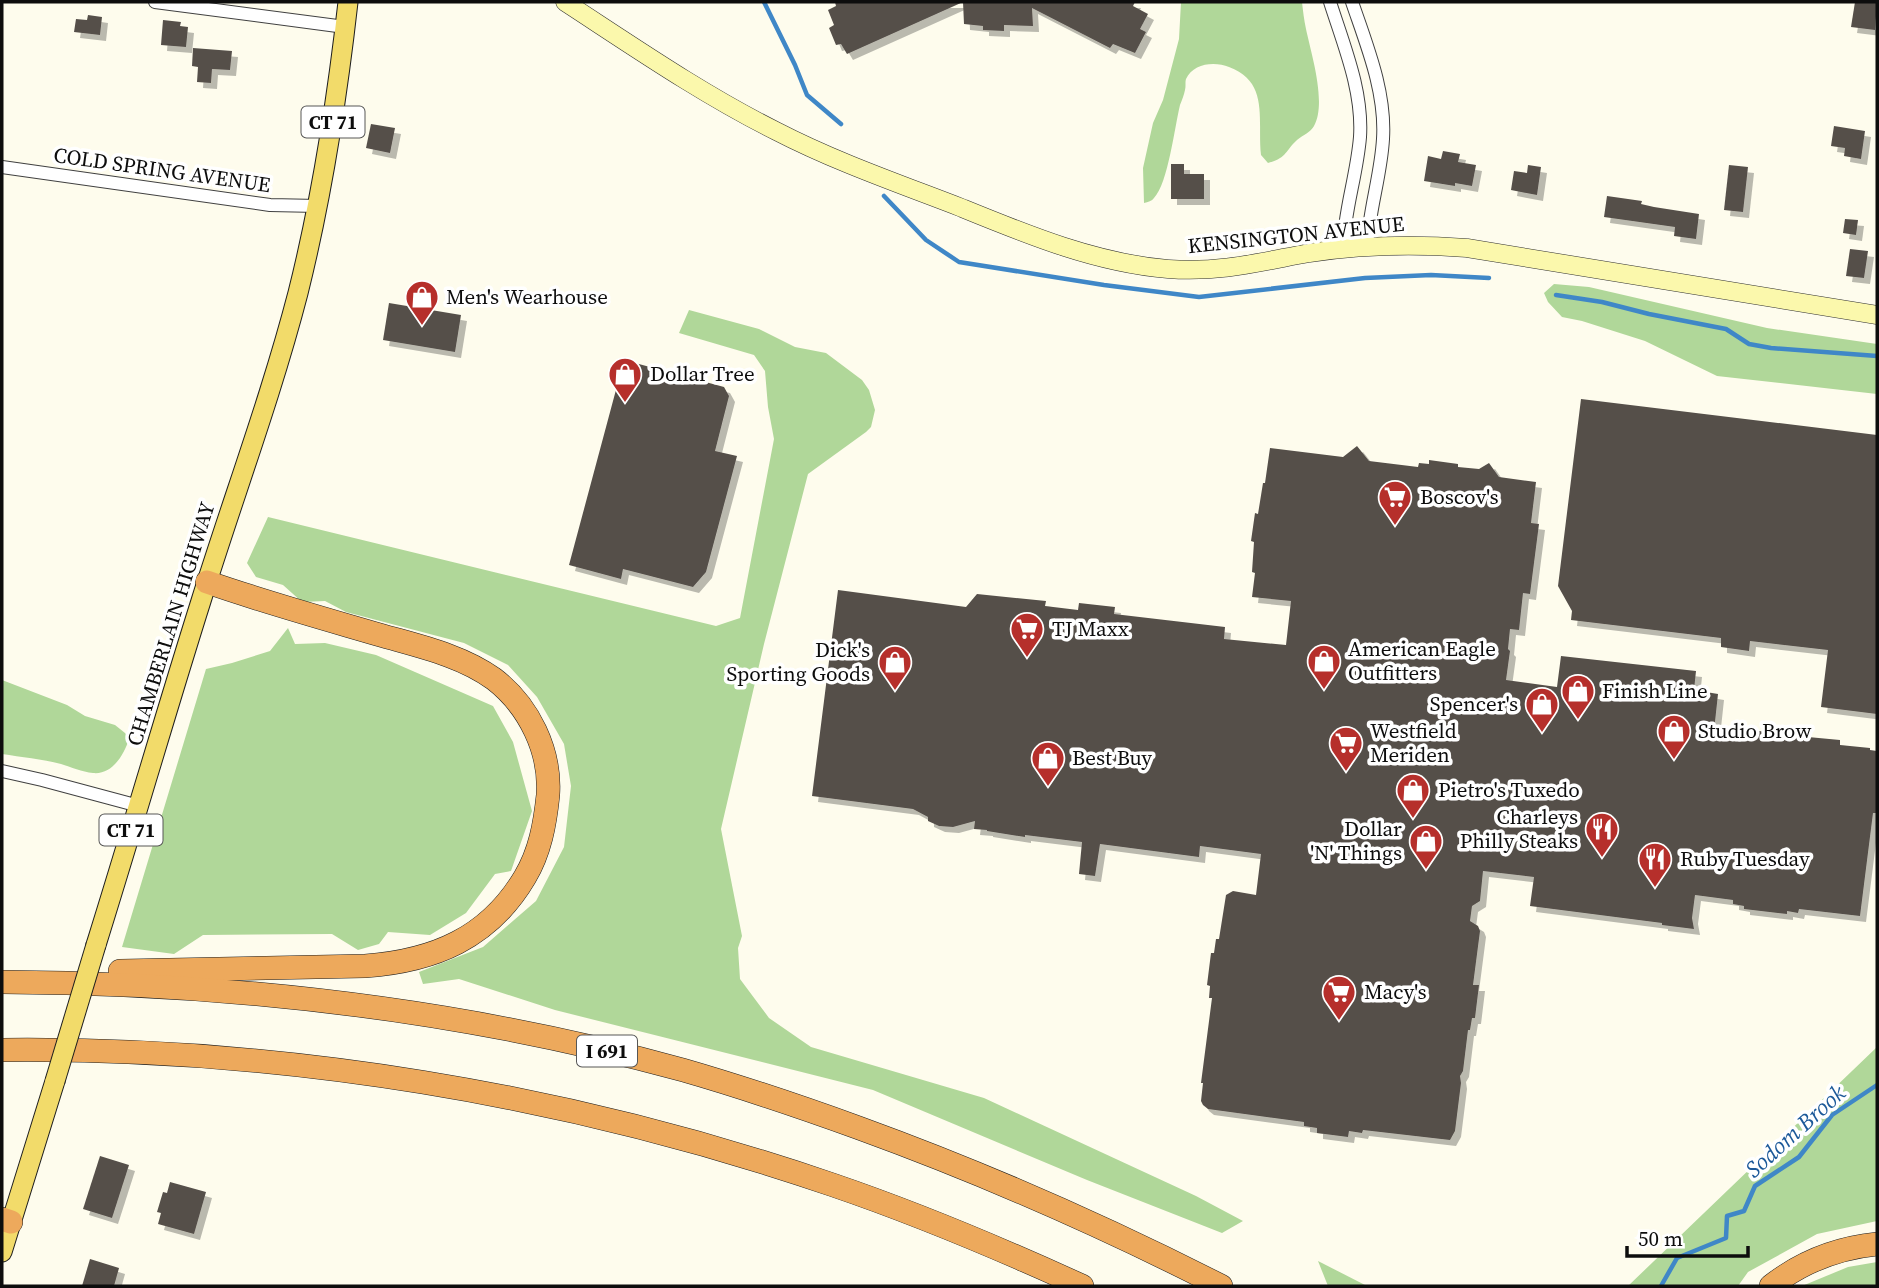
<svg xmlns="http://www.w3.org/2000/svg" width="1879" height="1288" font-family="'Source Serif 4',serif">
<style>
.forest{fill:#b0d799}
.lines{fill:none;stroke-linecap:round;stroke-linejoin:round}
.stream{stroke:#3f87c7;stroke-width:4.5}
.building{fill:#554f4a;filter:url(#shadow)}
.street-casing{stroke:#404040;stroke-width:14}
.secondary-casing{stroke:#2f2f2f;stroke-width:19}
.primary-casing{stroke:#1e1e1e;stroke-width:21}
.highway-casing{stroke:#1e1e1e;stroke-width:24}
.street{stroke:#fff;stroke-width:12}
.secondary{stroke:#fbf8ac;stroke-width:18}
.primary{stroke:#f2db6a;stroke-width:19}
.highway{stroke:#eda95c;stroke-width:23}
.primary-bridge-casing{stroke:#1e1e1e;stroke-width:21;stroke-linecap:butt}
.primary-bridge{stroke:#f2db6a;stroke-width:19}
.labels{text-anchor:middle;stroke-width:7;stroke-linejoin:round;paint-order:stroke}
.shield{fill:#fff;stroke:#565656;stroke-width:2}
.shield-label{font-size:19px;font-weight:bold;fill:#0d0d0d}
.street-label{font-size:21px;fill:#0d0d0d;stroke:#fff}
.poi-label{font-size:21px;fill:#0d0d0d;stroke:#fff;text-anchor:start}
.water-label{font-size:23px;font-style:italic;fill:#1c5999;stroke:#fff}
</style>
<defs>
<filter id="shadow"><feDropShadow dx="6" dy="6" stdDeviation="0" flood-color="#0004"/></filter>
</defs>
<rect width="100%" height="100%" fill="#fefced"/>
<g class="forest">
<path d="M1181,2H1302C1303,11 1304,20 1306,29C1311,53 1327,103 1314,126C1311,132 1303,135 1297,140C1285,151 1287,158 1268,163L1261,155C1257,121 1270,82 1229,67C1215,61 1193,63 1186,79C1185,82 1186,86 1185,90C1184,95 1182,100 1180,105C1175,125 1168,184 1154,198C1152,201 1148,202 1144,203L1143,168L1153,123L1163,100L1179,39Z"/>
<polygon points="1554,284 1589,287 1767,328 1877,344 1877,394 1717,376 1645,341 1582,321 1562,317 1548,302 1544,293"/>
<polygon points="689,310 759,329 795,347 826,353 862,380 869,390 875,410 871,427 866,432 808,474 764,644 721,829 742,936 738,948 740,979 769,1018 811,1047 984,1098 1196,1196 1243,1221 1222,1233 1087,1180 873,1090 555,1010 459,979 423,984 419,972 483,947 536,901 564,847 571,786 564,744 537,697 508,665 464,643 346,612 325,601 302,602 283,585 256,577 247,563 268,517 716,626 740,618 774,439 768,407 765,371 754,355 679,333"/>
<polygon points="288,628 295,644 325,643 376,655 493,706 513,742 532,811 511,871 495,874 466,913 430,935 388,932 379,944 358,950 332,934 203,935 174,954 122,947 206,669 232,663 270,651"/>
<path d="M2,680L67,705L85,716L115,725L125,733L129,739C124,755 112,775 93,773C82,772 71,767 61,764C42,759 21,757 2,754Z"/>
<polygon points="1877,1047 1877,1221 1817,1234 1748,1272 1738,1286 1628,1286"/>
<polygon points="1318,1261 1367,1286 1328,1286"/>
<polygon points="1877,1262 1877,1286 1802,1286 1848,1267"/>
</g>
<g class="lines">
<g class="stream">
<polyline points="764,2 795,65 807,95 841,124"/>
<polyline points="884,196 926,240 959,262 1104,285 1199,297 1365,278 1431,275 1489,278"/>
<polyline points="1556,295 1602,302 1649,314 1726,329 1749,344 1771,348 1877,356"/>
<polyline points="1661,1286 1677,1258 1726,1238 1727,1216 1744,1211 1755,1186 1799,1157 1832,1115 1877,1085"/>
</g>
</g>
<g class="building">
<polygon points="835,2 1135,2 1133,6 1148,14 1140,29 1146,32 1135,53 1113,44 1110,48 1032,8 1033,26 1004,25 1004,31 983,30 983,26 964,24 963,2 847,54 841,44 836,45 829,28 834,25 828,10 836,6"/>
<polygon points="1855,2 1877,2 1875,30 1851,27"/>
<polygon points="88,15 102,17 100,35 74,32 76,19 87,20"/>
<polygon points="163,20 181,22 180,26 188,27 186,47 161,45"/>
<polygon points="193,48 232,51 230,70 212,69 211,83 197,82 198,67 192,66"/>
<polygon points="371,124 395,128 390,153 366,148"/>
<polygon points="1834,126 1865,131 1861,159 1844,156 1845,148 1831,146"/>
<polygon points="1443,151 1460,154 1458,162 1476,165 1472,186 1455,183 1455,186 1424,181 1428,156 1441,159"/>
<polygon points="1171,164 1184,164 1184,174 1204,174 1204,199 1171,199"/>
<polygon points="1528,165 1541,167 1537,195 1511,190 1514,171 1527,173"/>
<polygon points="1729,165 1748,167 1743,212 1724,210"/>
<polygon points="1607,196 1642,201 1641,204 1654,207 1699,214 1696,239 1674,236 1675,227 1604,217"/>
<polygon points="1845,219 1858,220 1856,235 1843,233"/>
<polygon points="1850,249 1868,251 1864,278 1846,276"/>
<polygon points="389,303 461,315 455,352 383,340"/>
<polygon points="624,360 724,387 729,396 715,451 737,456 706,572 693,587 623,569 621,579 569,565"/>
<polygon points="1581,399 1877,435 1877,714 1821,707 1828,650 1750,641 1749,651 1721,647 1721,638 1571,620 1572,611 1558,586"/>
<polygon points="1357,446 1369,461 1418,467 1419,463 1429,464 1429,460 1458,464 1458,467 1479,469 1489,463 1499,477 1536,482 1531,523 1539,524 1530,594 1523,593 1519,630 1510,629 1508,649 1510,651 1506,680 1557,687 1561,656 1696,671 1694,690 1718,694 1714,731 1754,736 1754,730 1765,732 1765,730 1788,734 1808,735 1808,737 1840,740 1840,745 1870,748 1870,750 1877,751 1877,804 1876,803 1876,813 1873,813 1860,916 1799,909 1798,913 1787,911 1787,914 1744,909 1744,906 1733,904 1733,900 1695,895 1692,918 1694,929 1662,925 1662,923 1530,906 1534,877 1483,871 1480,901 1472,906 1470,921 1478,926 1480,931 1473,985 1479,985 1475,1018 1472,1018 1470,1030 1468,1030 1463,1071 1460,1076 1461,1083 1455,1131 1450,1140 1363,1130 1362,1133 1349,1131 1348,1137 1317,1133 1317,1128 1304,1126 1304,1122 1208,1109 1203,1105 1201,1101 1203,1083 1201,1083 1212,998 1209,998 1210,986 1207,985 1211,953 1214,953 1216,939 1219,939 1226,895 1233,891 1256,895 1261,854 1200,846 1199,857 1100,844 1095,876 1079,874 1082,842 1025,835 1025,837 987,831 987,830 974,829 975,821 953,827 939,826 928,821 928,817 913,809 812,796 838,590 966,607 977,594 1046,601 1045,606 1078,610 1079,603 1115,607 1114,614 1225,627 1224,639 1286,645 1291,601 1252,597 1255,573 1252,572 1254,542 1251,541 1255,513 1258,514 1263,483 1265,483 1270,448 1343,457"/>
<polygon points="100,1156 129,1165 112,1218 83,1209"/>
<polygon points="170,1182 206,1192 194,1234 158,1224 161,1213 157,1212 163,1192 167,1193"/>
<polygon points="90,1259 119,1268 114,1286 82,1286"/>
</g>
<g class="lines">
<defs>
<g id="street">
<polyline points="155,2 345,27"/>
<path d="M1330,2C1344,46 1363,91 1360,137C1357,175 1344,211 1343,249"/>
<path d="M1352,2C1367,46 1386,92 1383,139C1381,175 1369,210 1367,247"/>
<polyline points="2,167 270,205 318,206"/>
<polyline points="2,771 42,780 139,806"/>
</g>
<path id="secondary" d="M565,2C634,47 702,94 776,131C836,162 900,184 962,208C1028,235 1096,263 1168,269C1220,273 1260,262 1309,253C1362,245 1414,244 1467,248L1877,315"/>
<g id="primary">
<path d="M96,945C132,830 165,715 201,601C233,498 271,397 298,293C322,197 337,100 348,2"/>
<polyline points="2,1252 55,1081"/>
</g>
<g id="highway">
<path d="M120,971L365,966C434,961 489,938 525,877C540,852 545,824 548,795C551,751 529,706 494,679C461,655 418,646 380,635C322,618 264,602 207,582"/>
<path d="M2,982C231,983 461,1009 683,1070C742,1087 801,1107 859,1128C983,1173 1103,1226 1221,1286"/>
<path d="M2,1050C283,1047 567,1094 833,1185C918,1214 1001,1249 1082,1286"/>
<polyline points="2,1219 11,1222"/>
<path d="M1771,1286C1803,1261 1837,1248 1877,1244"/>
</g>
</defs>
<use href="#street" class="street-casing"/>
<use href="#secondary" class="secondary-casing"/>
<use href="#primary" class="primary-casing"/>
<use href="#highway" class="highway-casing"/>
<use href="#street" class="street"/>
<use href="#secondary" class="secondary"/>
<use href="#primary" class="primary"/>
<use href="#highway" class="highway"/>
<defs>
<polyline id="primary-bridge" points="55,1081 96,945"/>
</defs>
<use href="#primary-bridge" class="primary-bridge-casing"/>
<use href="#primary-bridge" class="primary-bridge"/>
</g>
<defs>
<symbol id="shop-pin" viewBox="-11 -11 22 30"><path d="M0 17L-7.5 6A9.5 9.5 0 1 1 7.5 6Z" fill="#b62f2b" stroke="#fff"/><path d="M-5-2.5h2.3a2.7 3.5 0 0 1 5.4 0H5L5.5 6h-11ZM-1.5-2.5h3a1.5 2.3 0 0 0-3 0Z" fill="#fff"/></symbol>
<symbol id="supermarket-pin" viewBox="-11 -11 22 30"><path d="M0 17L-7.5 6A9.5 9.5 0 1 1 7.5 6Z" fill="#b62f2b" stroke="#fff"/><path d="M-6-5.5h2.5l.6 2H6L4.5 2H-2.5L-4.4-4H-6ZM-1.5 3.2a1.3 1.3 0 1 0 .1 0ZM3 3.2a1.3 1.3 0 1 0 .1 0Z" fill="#fff"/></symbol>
<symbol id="restaurant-pin" viewBox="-11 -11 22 30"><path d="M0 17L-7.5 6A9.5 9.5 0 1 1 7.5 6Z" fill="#b62f2b" stroke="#fff"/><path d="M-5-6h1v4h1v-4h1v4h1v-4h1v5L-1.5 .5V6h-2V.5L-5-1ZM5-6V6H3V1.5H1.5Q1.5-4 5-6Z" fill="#fff"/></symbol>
</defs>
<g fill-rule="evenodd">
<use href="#shop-pin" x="403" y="278" width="38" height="52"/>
<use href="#shop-pin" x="606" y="355" width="38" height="52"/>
<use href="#supermarket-pin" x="1376" y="478" width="38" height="52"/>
<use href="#supermarket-pin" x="1008" y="610" width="38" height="52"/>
<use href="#shop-pin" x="1305" y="642" width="38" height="52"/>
<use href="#shop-pin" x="876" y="643" width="38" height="52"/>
<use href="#shop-pin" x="1559" y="672" width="38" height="52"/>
<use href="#shop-pin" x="1523" y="685" width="38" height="52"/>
<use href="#shop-pin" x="1655" y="712" width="38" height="52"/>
<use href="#supermarket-pin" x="1327" y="724" width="38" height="52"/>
<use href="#shop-pin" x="1029" y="739" width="38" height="52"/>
<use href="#shop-pin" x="1394" y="771" width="38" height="52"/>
<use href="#restaurant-pin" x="1583" y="810" width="38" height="52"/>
<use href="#shop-pin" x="1407" y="822" width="38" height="52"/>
<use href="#restaurant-pin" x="1636" y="840" width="38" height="52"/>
<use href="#supermarket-pin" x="1320" y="973" width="38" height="52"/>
</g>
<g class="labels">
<g class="shield">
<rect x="301.5" y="106.5" width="63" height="31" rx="5"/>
<rect x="99.5" y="814.5" width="63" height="31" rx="5"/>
<rect x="577" y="1035.5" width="60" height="31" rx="5"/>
</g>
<g class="shield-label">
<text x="333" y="129">CT 71</text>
<text x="131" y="837">CT 71</text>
<text x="607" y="1058">I 691</text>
</g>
<g class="street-label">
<text transform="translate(162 170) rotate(8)" y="7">COLD SPRING AVENUE</text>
<text transform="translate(1296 235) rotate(-6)" y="7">KENSINGTON AVENUE</text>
<text transform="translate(171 624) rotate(-73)" y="7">CHAMBERLAIN HIGHWAY</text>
</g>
<g class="poi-label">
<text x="446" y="304">Men's Wearhouse</text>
<text x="650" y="381">Dollar Tree</text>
<text x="1420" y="504">Boscov's</text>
<text x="1052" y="636">TJ Maxx</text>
<text x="1348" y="656">American Eagle<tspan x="1348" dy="24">Outfitters</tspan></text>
<text x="870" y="657" text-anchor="end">Dick's<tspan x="870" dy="24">Sporting Goods</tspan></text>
<text x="1602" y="698">Finish Line</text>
<text x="1518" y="711" text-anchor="end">Spencer's</text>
<text x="1370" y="738">Westfield<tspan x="1370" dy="24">Meriden</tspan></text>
<text x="1698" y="738">Studio Brow</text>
<text x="1072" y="765">Best Buy</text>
<text x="1438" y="797">Pietro's Tuxedo</text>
<text x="1578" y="824" text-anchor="end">Charleys<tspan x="1578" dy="24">Philly Steaks</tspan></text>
<text x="1402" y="836" text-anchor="end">Dollar<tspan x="1402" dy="24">'N' Things</tspan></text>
<text x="1680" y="866">Ruby Tuesday</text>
<text x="1364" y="999">Macy's</text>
</g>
<g class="water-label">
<text transform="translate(1795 1131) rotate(-42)" y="8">Sodom Brook</text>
</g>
</g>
<rect width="1879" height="1288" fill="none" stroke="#0d0d0d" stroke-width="7"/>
<path d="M1627 1246v10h121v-10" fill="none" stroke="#0d0d0d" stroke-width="3.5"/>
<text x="1638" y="1246" font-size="21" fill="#0d0d0d" stroke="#ffffff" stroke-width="5" paint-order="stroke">50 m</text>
</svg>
